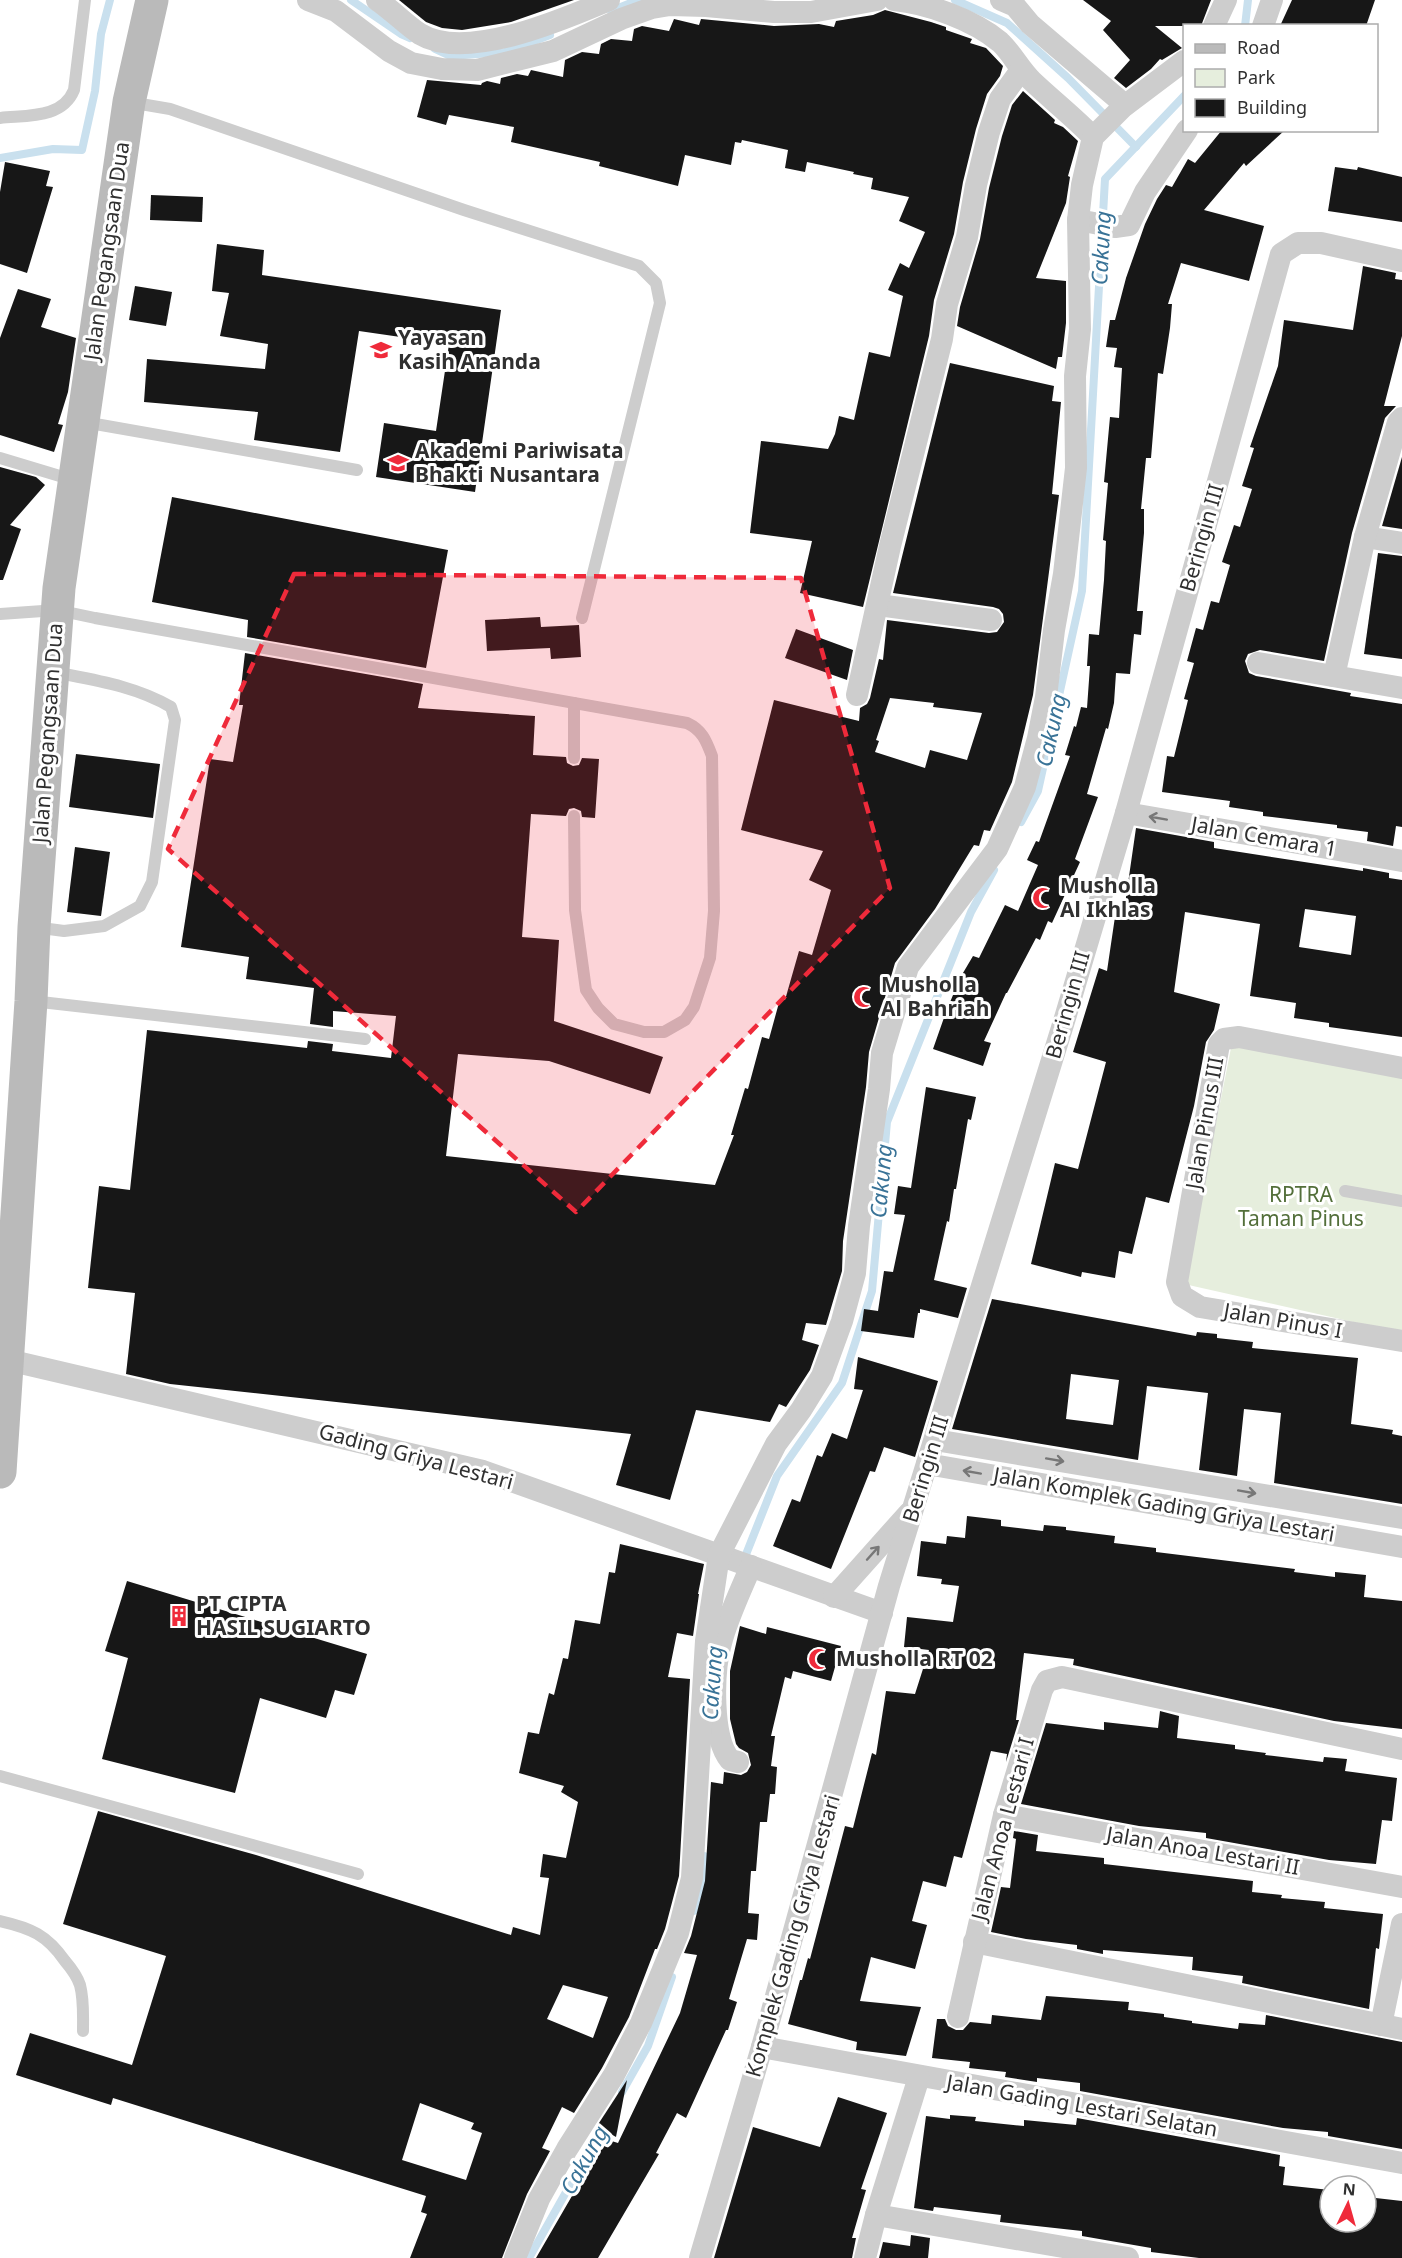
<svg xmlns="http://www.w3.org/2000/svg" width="1402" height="2258" font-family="'Noto Sans',sans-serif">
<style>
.green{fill:#e6eedd}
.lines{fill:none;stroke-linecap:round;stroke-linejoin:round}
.stream{stroke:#c9e0ee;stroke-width:8}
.building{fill:#171717;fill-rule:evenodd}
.lane{stroke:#cdcdcd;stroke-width:12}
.street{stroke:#cdcdcd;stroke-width:22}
.secondary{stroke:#bababa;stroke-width:33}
.oneway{stroke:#777}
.marked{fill:#ef2a3a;fill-opacity:0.2;stroke:#ef2a3a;stroke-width:4.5;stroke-dasharray:12 8;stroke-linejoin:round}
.labels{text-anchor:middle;stroke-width:6;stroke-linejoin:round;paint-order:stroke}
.street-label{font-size:21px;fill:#303030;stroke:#fff}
.poi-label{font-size:21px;font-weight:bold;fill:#303030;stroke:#fff;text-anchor:start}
.park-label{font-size:21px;fill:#536f3a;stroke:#fff}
.water-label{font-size:22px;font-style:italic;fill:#397397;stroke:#fff}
</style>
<rect width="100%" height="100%" fill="#fff"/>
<polygon class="green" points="1232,1043 1402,1075 1402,1333 1184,1284"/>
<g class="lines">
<g class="stream">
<polyline points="351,0 401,34 410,38"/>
<polyline points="955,0 1007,23 1068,78 1136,147"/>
<polyline points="611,11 638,0"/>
<polyline points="1245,26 1248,0"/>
<polyline points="435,49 450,56 505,52 550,35"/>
<polyline points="0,158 53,149 82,150 95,91 101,34 110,0"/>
<polyline points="1021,822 1038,791 1082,591 1105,179 1184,96"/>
<polyline points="743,1562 777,1476 842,1383 872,1291 887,1122 971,912 994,870"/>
<polyline points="694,1911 703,1885 704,1856"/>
<polyline points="622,2092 648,2046 672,1977"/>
<polyline points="529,2258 606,2121"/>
</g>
</g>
<g class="building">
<polygon points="399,0 574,0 511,22 462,30 442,28 426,22"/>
<polygon points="1083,0 1211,0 1201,26 1155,26 1182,48 1162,60 1160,59 1151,69 1126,88 1114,78 1130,60 1103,30 1111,21"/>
<polygon points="1292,0 1375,0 1366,26 1280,26"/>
<polygon points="885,10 931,22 946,27 946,30 972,39 970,43 986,48 1003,66 1000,76 987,94 976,129 963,182 954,234 934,300 929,336 863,607 800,593 812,541 750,533 761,441 828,449 835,434 839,416 854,420 869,352 890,357 903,296 888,290 900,263 909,268 925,232 899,221 909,197 871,189 873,178 853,174 854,172 807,162 805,172 785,168 788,150 742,140 741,143 735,142 731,165 685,155 678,186 599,166 600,162 511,142 514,127 449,115 446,125 417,117 427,80 481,85 482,83 487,81 500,84 501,78 517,74 528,76 531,70 563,77 565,60 582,52 599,54 601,44 611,39 632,41 634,29 642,26 669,31 674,19 699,25 701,19 774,26 819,24 834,27 836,21 873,15"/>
<polygon points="1023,91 1055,120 1054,123 1063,127 1078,141 1068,176 1070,177 1066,203 1036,278 1066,281 1066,323 1062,357 1058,357 1056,369 957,326 960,307 980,239 989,188 1002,136 1012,105"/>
<polygon points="1222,130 1285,130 1246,166 1244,163 1204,210 1264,226 1249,281 1181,263 1168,304 1172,304 1170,328 1163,374 1158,373 1151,458 1146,458 1141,509 1144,509 1144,533 1137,611 1143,611 1141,635 1134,634 1130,674 1116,673 1114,703 1108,729 1106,728 1087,794 1098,797 1075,859 1080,862 1052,923 1048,921 1040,940 1036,938 1007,993 1006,993 984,1041 991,1043 983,1066 933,1049 946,1012 960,978 973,956 979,958 1005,905 1018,911 1038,865 1027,860 1036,841 1039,842 1070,756 1065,755 1074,726 1076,727 1081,707 1087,708 1090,666 1087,666 1089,634 1099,635 1104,580 1106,541 1103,540 1108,483 1104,482 1110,417 1119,418 1122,368 1114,367 1117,348 1106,347 1110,320 1115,320 1126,278 1145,224 1157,199 1166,185 1172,187 1188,159 1195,163"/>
<polygon points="5,162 50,171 46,186 53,187 27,273 0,264 0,192"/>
<polygon points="1335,167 1357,170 1358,167 1402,177 1402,222 1328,211"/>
<polygon points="151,195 203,197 202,222 150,220"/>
<polygon points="217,244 264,250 262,275 501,310 475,492 376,477 384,423 436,431 449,344 359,331 340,452 254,440 258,412 144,402 147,359 265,369 268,344 220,336 229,293 212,291"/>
<polygon points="1363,266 1396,273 1395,279 1402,280 1402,336 1384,406 1396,406 1385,418 1352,533 1324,661 1260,650 1248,654 1245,661 1249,673 1256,676 1351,693 1350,696 1402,704 1402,827 1396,826 1393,846 1367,841 1368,832 1337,828 1337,825 1263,816 1263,812 1229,807 1230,801 1162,792 1167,756 1174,757 1188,700 1184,699 1194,663 1187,661 1196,628 1203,630 1211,601 1219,603 1230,565 1222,562 1234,525 1240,527 1252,489 1242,486 1254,448 1250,447 1278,366 1284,320 1353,330"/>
<polygon points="135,286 172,292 166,326 129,320"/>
<polygon points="18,289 51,299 41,327 76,338 68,392 58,424 63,425 54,452 0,435 0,338"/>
<path d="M950,363L1054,386L1052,401L1061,402L1052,494L1059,495L1033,695L1012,782L990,831L984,830L979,846L974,845L935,909L895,963L869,1052L866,1087L843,1241L842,1271L826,1325L806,1323L802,1340L819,1345L810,1370L786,1407L779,1404L770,1422L696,1410L670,1500L616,1485L631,1434L170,1384L126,1374L135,1293L88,1288L99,1186L130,1190L147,1030L307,1048L308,1041L333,1044L332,1051L391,1058L396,1016L333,1011V1027L310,1024L314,988L246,979L249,957L181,947L210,759L233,762L243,705H239L245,653L423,684L418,708L535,716L533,755L566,757L567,763L573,766L579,765L582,758L599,759L595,818L582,817L581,811L574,808L569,809L566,816L531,814L522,937L559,940L554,1021L663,1057L650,1094L549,1061L458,1054L446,1156L715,1185L734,1135H731L745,1088L748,1089L762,1037L769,1039L780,999L785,1000L799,951L812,955L831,890L809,880L823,851L741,830L774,700L859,721L860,708L867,704L870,698L879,659L883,660L887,620L989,633L997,632L1004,622L1003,614L999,609L993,607L893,593ZM890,698L934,703L933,707L982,713L967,760L930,750L925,768L875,752L879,741L876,740Z"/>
<polygon points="1402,457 1402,529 1382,526"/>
<polygon points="0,467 36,477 45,485 10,525 21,529 3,580 0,580"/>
<polygon points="172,497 448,550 426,668 247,637 248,620 152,602"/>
<polygon points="1378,553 1402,556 1402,659 1364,654"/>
<polygon points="540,617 541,627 579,625 581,657 551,659 550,648 487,651 485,620"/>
<polygon points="796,629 853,650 847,680 785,658"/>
<polygon points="76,754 160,764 153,818 69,807"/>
<path d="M1136,828L1214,842V848L1363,871V868L1389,873V878L1402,880V1037L1329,1027V1023L1294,1018L1296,1003L1250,996L1260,924L1185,912L1174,992L1220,1004L1214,1030L1206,1042L1194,1106L1169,1203L1146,1197L1132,1254L1119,1251L1115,1278L1082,1272L1081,1277L1031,1264L1055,1163L1078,1169L1106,1062L1073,1052L1099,968L1107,971L1116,910L1124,911ZM1305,909L1356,916L1351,955L1299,947Z"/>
<polygon points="75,847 110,852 101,916 67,912"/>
<polygon points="926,1087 976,1097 971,1120 968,1119 956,1189 954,1189 949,1222 947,1221 934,1280 967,1288 958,1318 920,1309 920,1313 918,1313 914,1338 861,1331 864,1309 878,1311 884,1271 893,1272 905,1215 894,1214 898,1186 911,1188"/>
<path d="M992,1299L1196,1336L1197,1332L1217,1334V1338L1253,1342L1252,1348L1358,1358L1351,1424L1393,1430L1392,1434L1402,1436V1504L1274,1483L1281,1413L1244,1409L1237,1476L1199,1470L1208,1393L1147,1386L1138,1460L952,1429ZM1071,1374L1119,1380L1113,1425L1066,1419Z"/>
<polygon points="858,1357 938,1381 915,1457 884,1447 875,1472 870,1471 831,1569 773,1546 792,1499 800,1502 817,1455 822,1457 832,1433 847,1439 863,1390 854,1389"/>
<polygon points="967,1516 1001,1520 1001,1526 1043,1531 1044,1525 1066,1527 1066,1530 1115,1536 1114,1543 1156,1548 1156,1552 1295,1569 1294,1572 1335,1577 1335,1572 1366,1575 1364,1597 1402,1601 1402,1729 1334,1721 1073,1665 1074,1659 1024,1653 1016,1720 1019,1720 1006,1762 1007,1754 991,1751 962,1858 954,1856 946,1887 923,1881 912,1921 927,1925 915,1969 871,1957 860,2001 921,2007 906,2056 856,2050 857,2042 788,2024 800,1980 802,1980 808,1958 810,1959 845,1826 853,1828 872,1753 876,1755 886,1691 915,1694 929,1650 904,1647 907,1617 953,1622 959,1586 941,1584 942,1579 917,1576 921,1541 946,1544 947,1536 965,1538"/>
<path d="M620,1544L704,1564L698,1594H699L693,1636L677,1633L668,1677L690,1679L679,1876L665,1929L657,1949H655L629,2017L602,2068L574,2113L562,2107L542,2148L550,2151L527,2194L502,2258H410L427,2214L421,2212L426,2196L113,2098L111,2105L16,2075L30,2033L132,2065L166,1956L63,1924L98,1811L256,1855L511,1935L513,1927L540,1935L549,1878L540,1877L543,1854L566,1858L578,1802L561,1792L564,1786L519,1773L528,1732L539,1734L549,1693L554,1695L563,1658L568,1659L575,1620L600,1624L609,1572L615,1573ZM563,1985L608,1997L593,2038L547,2019ZM420,2103L474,2123L471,2129L482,2133L466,2180L402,2160Z"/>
<polygon points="127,1581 367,1654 354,1695 335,1690 326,1718 260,1698 235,1793 102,1759 128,1658 105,1651"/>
<polygon points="740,1626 766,1634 767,1627 841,1646 831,1681 793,1671 791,1679 785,1677 771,1736 775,1736 771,1766 777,1767 775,1794 770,1794 767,1822 760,1822 756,1871 751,1871 748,1913 759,1914 757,1940 747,1939 729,1999 737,2002 728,2030 726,2030 686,2118 677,2113 656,2153 659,2154 598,2258 536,2258 605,2139 618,2143 680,2013 697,1955 684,1953 691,1936 705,1881 711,1782 723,1784 724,1772 741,1775 747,1772 751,1765 748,1753 739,1748 736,1744 730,1719 730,1671"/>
<polygon points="1160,1711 1179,1716 1177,1738 1235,1745 1235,1749 1266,1753 1265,1755 1323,1762 1324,1757 1347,1759 1345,1771 1397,1778 1392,1821 1382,1820 1376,1864 1329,1860 1206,1838 1206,1833 1139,1826 1021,1804 1046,1723 1104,1730 1104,1722 1158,1728"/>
<polygon points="1014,1831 1038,1835 1036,1851 1104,1858 1104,1864 1253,1881 1252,1892 1282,1895 1281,1898 1325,1902 1324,1908 1383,1914 1379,1949 1376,1948 1369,2009 1242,1983 1243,1976 1192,1970 1193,1957 1103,1950 1103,1954 1077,1949 1077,1945 1026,1939 991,1932 1001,1887 1010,1888 1016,1839 1013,1838"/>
<polygon points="1046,1996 1129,2002 1128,2010 1164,2014 1164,2017 1192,2021 1192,2023 1238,2029 1239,2023 1265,2025 1266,2015 1402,2042 1402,2149 1328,2136 1328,2132 1283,2128 1080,2091 1080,2083 1037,2078 1037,2082 1005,2077 1006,2072 969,2068 970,2062 932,2058 937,2019 945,2019 948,2026 956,2030 963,2030 970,2022 991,2024 992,2015 1041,2020"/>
<polygon points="627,2080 616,2137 597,2126"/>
<polygon points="838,2097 887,2113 861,2189 866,2190 852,2238 856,2238 852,2258 714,2258 753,2127 820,2147"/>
<polygon points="950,2115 976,2117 975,2121 1024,2126 1024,2120 1076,2125 1077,2118 1280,2155 1279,2166 1285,2167 1283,2185 1330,2190 1330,2222 1366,2222 1366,2193 1367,2197 1402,2201 1402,2258 1199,2258 1151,2252 1151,2248 1082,2236 1082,2231 1000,2222 1001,2215 934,2207 933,2211 914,2208 926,2116 950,2119"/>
<polygon points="911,2235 930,2238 928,2258 879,2258 883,2242 910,2246"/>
</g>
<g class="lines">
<g class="lane">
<polyline points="129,102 170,109 464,210 639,266 656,283 660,303 582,618"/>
<path d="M0,118C27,115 62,119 74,90L85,0"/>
<polyline points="84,422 357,470"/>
<polyline points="0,458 73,480"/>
<path d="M0,614L57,610L95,618L687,723C702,730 706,740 712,756L714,911L710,958L694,1007L685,1020L664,1032H644L614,1024L598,1008L586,990L575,910L574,816"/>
<polyline points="574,703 574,758"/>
<path d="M34,927L64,931L104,926L140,906L152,882L175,720L171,707C136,686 94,680 54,672"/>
<polyline points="32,1001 365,1039"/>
<polyline points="1345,1191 1402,1201"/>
<polyline points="0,1776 358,1874"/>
<path d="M0,1921C31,1928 47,1935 65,1961C71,1968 77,1976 80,1985C84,2000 83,2016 83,2031"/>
</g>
<g class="street">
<polyline points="308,0 336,11 389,51 411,63 442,69 477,70 553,51 621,19 652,8 670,5 706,6 774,12 811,12 877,0"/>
<path d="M377,0C392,10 405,24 420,34C466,62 564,19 609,0"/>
<path d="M894,0C927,3 974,20 1000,42C1012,53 1020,70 1032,81C1052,100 1074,117 1093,137"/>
<polyline points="1001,0 1015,6 1030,24 1125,105"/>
<polyline points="1214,26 1226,0"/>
<polyline points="1263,26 1272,0"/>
<polyline points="1078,220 1115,227 1129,225 1145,192 1187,130"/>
<polyline points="1365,537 1402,543"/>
<polyline points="878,605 991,620"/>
<polyline points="1258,663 1402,688"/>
<polyline points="1334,676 1365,537 1398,422 1402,418"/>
<polyline points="857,695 890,546 942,339 947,304 967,237 976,185 989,132 1000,99 1021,70"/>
<polyline points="1126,813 1402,861"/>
<polyline points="1402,1068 1239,1037 1224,1039 1219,1044 1177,1282 1182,1296 1200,1307 1402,1341"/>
<polyline points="8,1360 483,1471 882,1613"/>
<polyline points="935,1440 1402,1518"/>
<polyline points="927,1464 1402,1547"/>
<polyline points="834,1597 909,1513"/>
<path d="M738,1762L730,1760C711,1737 713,1671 721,1643C727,1619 741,1590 751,1566"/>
<polyline points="1004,1815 1402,1887"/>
<polyline points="974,1942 1402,2029"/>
<polyline points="958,2017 1004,1815 1042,1690 1047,1681 1062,1677 1402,1749"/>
<polyline points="1381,2025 1402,1924"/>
<polyline points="762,2047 1402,2163"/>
<polyline points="876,2215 1128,2258"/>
<polyline points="515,2258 539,2199 567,2149 614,2075 641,2023 678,1933 692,1878 706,1641 719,1555 776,1444 801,1410 822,1376 842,1321 855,1273 859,1226 879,1089 882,1053 908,967 997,849 1025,787 1038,738 1046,697 1054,630 1064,574 1076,468 1075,376 1080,329 1078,220 1082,185 1093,137 1123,107 1184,61"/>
<polyline points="700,2258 762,2047 889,1586 1065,1018 1126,813 1281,254 1298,243 1321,243 1402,261"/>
<polyline points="865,2258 876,2215 919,2077"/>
</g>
<polyline class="secondary" points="0,1472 31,1001 34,927 59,588 129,102 152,0"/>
</g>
<defs><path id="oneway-shaft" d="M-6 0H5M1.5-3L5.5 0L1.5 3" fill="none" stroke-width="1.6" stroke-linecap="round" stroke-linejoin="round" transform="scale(1.5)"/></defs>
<g class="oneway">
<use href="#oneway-shaft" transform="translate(1158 818) rotate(-170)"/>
<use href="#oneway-shaft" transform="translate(1055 1460) rotate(10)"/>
<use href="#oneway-shaft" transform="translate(972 1472) rotate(-170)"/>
<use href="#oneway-shaft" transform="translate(1247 1492) rotate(10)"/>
<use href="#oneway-shaft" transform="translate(873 1553) rotate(-48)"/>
</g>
<path class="marked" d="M294,574L801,578L890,888L576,1212L168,849Z"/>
<defs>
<symbol id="school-bare" viewBox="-9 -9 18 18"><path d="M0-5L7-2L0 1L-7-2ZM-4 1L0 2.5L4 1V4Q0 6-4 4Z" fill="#ef2a3a" stroke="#fff" stroke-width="2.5" paint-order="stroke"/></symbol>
<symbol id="university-bare" viewBox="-9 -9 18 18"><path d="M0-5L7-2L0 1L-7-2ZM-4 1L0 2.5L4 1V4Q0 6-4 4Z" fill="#ef2a3a" stroke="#fff" stroke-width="2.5" paint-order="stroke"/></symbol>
<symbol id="mosque-bare" viewBox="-9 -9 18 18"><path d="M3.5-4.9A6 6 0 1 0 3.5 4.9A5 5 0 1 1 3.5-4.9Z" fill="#ef2a3a" stroke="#fff" stroke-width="2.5" paint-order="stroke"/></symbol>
<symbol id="building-bare" viewBox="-9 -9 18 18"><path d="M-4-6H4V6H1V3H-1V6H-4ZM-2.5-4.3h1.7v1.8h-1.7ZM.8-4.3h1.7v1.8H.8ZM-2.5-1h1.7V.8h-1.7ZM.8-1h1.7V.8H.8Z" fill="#ef2a3a" stroke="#fff" stroke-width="2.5" paint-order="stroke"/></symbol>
</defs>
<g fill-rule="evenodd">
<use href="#school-bare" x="366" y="335" width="30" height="30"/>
<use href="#university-bare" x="383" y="448" width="30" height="30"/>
<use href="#mosque-bare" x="1028" y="883" width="30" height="30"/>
<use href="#mosque-bare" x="849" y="982" width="30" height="30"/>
<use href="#building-bare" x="164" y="1601" width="30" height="30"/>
<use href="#mosque-bare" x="804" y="1644" width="30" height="30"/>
</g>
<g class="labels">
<g class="street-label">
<text transform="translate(107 251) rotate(-82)" y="7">Jalan Pegangsaan Dua</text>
<text transform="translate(1202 538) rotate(-74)" y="7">Beringin III</text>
<text transform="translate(48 733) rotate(-86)" y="7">Jalan Pegangsaan Dua</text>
<text transform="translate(1264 837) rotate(10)" y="7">Jalan Cemara 1</text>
<text transform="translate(1068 1005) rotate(-74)" y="7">Beringin III</text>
<text transform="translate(1205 1123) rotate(-80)" y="7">Jalan Pinus III</text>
<text transform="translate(1283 1321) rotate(10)" y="7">Jalan Pinus I</text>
<text transform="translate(416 1457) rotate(15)" y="7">Gading Griya Lestari</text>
<text transform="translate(926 1469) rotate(-73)" y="7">Beringin III</text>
<text transform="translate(1164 1505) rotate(10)" y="7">Jalan Komplek Gading Griya Lestari</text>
<text transform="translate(1003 1829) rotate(-75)" y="7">Jalan Anoa Lestari I</text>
<text transform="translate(1203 1851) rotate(10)" y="7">Jalan Anoa Lestari II</text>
<text transform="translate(793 1936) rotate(-74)" y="7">Komplek Gading Griya Lestari</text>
<text transform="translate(1082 2106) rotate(10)" y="7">Jalan Gading Lestari Selatan</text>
</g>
<g class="poi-label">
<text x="398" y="345">Yayasan<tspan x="398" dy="24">Kasih Ananda</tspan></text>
<text x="415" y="458">Akademi Pariwisata<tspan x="415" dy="24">Bhakti Nusantara</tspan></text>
<text x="1060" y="893">Musholla<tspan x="1060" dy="24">Al Ikhlas</tspan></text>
<text x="881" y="992">Musholla<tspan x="881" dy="24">Al Bahriah</tspan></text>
<text x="196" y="1611">PT CIPTA<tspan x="196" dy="24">HASIL SUGIARTO</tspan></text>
<text x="836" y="1666">Musholla RT 02</text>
</g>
<g class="park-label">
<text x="1301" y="1202">RPTRA<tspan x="1301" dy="24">Taman Pinus</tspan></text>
</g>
<g class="water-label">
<text transform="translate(1101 248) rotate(-87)" y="8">Cakung</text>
<text transform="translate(1051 730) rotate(-78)" y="8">Cakung</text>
<text transform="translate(881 1181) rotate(-85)" y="8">Cakung</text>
<text transform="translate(712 1683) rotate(-86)" y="8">Cakung</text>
<text transform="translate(584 2160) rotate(-61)" y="8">Cakung</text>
</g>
</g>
<rect x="1183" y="24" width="195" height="108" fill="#ffffff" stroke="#acacac" stroke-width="1.5"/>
<rect x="1195" y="44" width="30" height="9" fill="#bababa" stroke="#acacac" stroke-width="1.5"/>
<text x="1237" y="54" font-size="18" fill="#303030">Road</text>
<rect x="1195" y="69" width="30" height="18" fill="#e6eedd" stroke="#acacac" stroke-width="1.5"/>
<text x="1237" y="84" font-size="18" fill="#303030">Park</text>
<rect x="1195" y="99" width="30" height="18" fill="#171717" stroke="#acacac" stroke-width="1.5"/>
<text x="1237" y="114" font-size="18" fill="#303030">Building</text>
<g transform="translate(1348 2204) rotate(5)"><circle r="28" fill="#ffffff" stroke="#acacac" stroke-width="1.5"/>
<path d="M0-4.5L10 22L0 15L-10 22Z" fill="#ef2a3a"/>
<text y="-9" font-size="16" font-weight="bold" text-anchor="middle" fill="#303030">N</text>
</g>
</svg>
